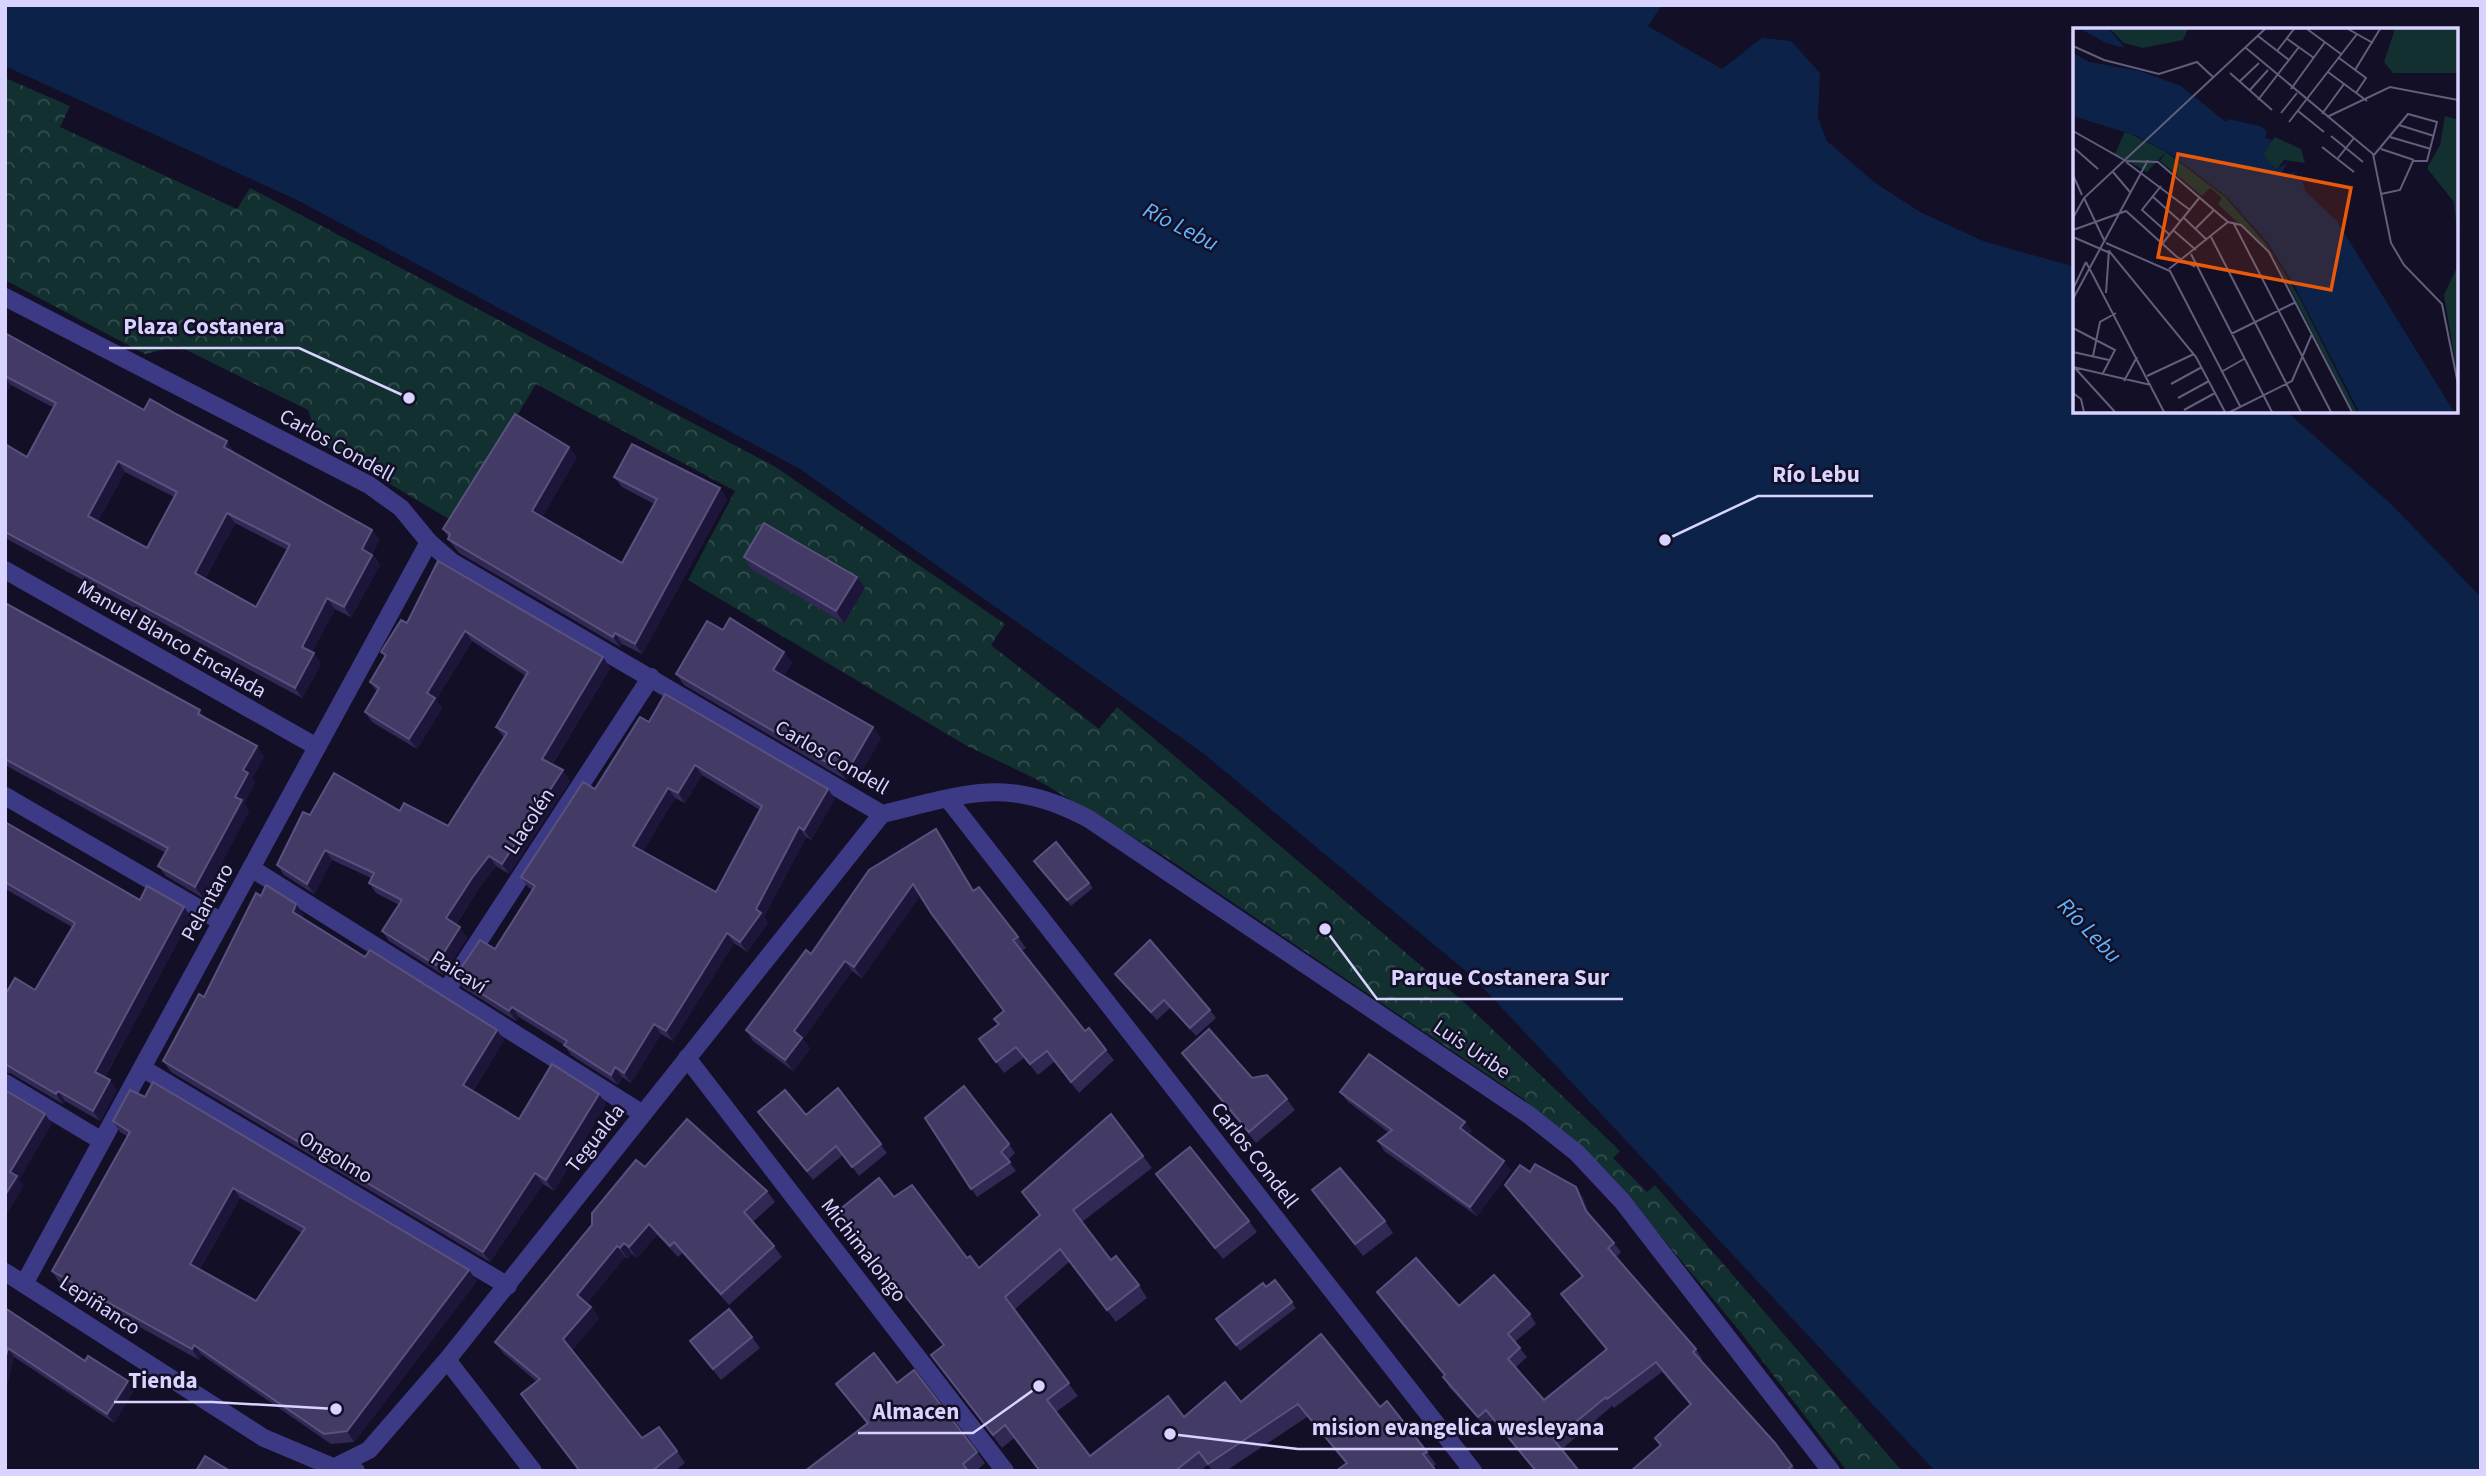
<svg xmlns="http://www.w3.org/2000/svg" width="2486" height="1476" font-family="'Source Sans 3',sans-serif">
<style>
.park{fill:url(#park-crowns)}
.water{fill:#0c2248}
.lines{fill:none;stroke-linecap:round;stroke-linejoin:round}
.minor{stroke:#3d3a85;stroke-width:18}
.wall{fill:#312854;fill-rule:evenodd}
.shaded-wall{fill:#1d163a}
.building{fill:#433a66;stroke:#5a527e;stroke-width:2;fill-rule:evenodd}
.labels{text-anchor:middle;stroke-width:5;stroke-linejoin:round;paint-order:stroke}
.street-label{font-size:21px;fill:#d9d4ff;stroke:#130f26}
.water-label{font-size:23px;font-style:italic;fill:#62b6ff;stroke:#130f26}
.inset-road{fill:none;stroke:#625e7d;stroke-width:2}
.view{fill:#e8590c;fill-opacity:0.15;stroke:#e8590c;stroke-width:3.5}
.inset-edge{fill:none;stroke:#d9d4ff;stroke-width:3.5}
.leader{fill:none;stroke:#d9d4ff;stroke-width:2.5}
.callout-dot{fill:#d9d4ff;stroke:#130f26;stroke-width:2.5}
.callout-label{font-size:23px;text-anchor:middle;font-weight:bold;fill:#d9d4ff;stroke:#130f26;stroke-width:5;stroke-linejoin:round;paint-order:stroke}
</style>
<defs>
<pattern id="park-crowns" width="20" height="18" patternUnits="userSpaceOnUse" patternTransform="scale(1.75)"><rect width="20" height="18" fill="#12302f"/><path d="M2 6a3 3 0 1 1 6 0M12 15a3 3 0 1 1 6 0" fill="none" stroke="#344d4e"/></pattern>
</defs>
<rect width="100%" height="100%" fill="#130f26"/>
<polygon class="park" points="5,78 70,106 60,127 237,209 250,188 774,466 1005,624 991,645 1099,729 1117,707 1466,1004 1620,1151 1613,1158 1647,1192 1655,1185 1902,1471 1847,1471 1738,1329 1610,1175 1522,1098 1161,854 1034,778 967,746 688,580 735,491 536,384 454,522 319,442 308,410 178,346 145,354 5,280"/>
<polygon class="water" points="5,5 1662,5 1648,26 1722,69 1762,38 1791,41 1820,73 1818,118 1827,141 1874,182 1920,212 1983,241 2075,267 2075,411 2286,411 2390,503 2481,597 2481,1471 1935,1471 1473,977 1204,754 800,469 297,200 5,66"/>
<g class="lines">
<g class="minor">
<path d="M5,297L369,485L401,508L429,542L452,562L882,814C966,794 1008,775 1089,819L1529,1115L1577,1153L1622,1201L1831,1471"/>
<polyline points="5,570 317,747"/>
<polyline points="5,796 222,922"/>
<polyline points="948,799 1473,1471"/>
<polyline points="251,868 643,1114"/>
<polyline points="446,991 651,677"/>
<polyline points="687,1058 1005,1471"/>
<polyline points="142,1068 508,1286"/>
<polyline points="5,1083 102,1141"/>
<polyline points="5,1272 264,1438 333,1467 356,1471"/>
<polyline points="24,1284 429,542"/>
<polyline points="447,1360 533,1471"/>
<polyline points="327,1471 369,1450 447,1360 882,814"/>
</g>
</g>
<g class="wall">
<path d="M5,333L144,410L234,451V453L372,530L379,540L372,554L380,565L351,617L335,609L312,652L321,664L302,698L5,538V444L27,457L54,408L11,385L5,394ZM125,472L174,497L147,548L98,521ZM235,523L287,550L256,607L205,579Z"/>
<polygon points="577,457 542,517 622,563 654,504 622,487 614,477 720,488 727,499 642,654 622,644 620,647 459,553 448,539 448,537 443,529"/>
<polygon points="744,557 857,577 865,588 844,623 751,569"/>
<polygon points="438,561 603,657 610,668 552,765 570,781 509,874 496,866 479,888 456,925 467,938 443,975 389,941 382,931 399,905 376,893 369,883 371,878 332,860 314,894 284,875 277,865 310,815 400,811 448,826 504,738 496,727 526,676 472,641 436,700 442,708 417,749 372,722 365,712 377,692 370,682 385,657 381,652 407,623"/>
<polygon points="5,601 7,604 200,710 206,719 257,746 264,757 252,778 255,783 244,803 249,811 203,898 166,876 158,866 166,853 5,765"/>
<polygon points="723,630 784,652 792,663 784,676 881,738 859,776 851,772 846,780 684,685 676,674"/>
<path d="M649,722L835,799L811,840L806,837L764,917L768,923L747,952L734,943L673,1041L661,1034L631,1083L622,1077L618,1085L571,1055L564,1045L519,1017L516,1021L462,987L455,977L495,949L532,890L528,887L521,877L595,789ZM702,775L760,810L716,892L643,851L675,798L685,803Z"/>
<polygon points="5,822 140,900 184,907 191,917 105,1077 117,1090 100,1121 65,1101 63,1104 10,1073 5,1073 5,995 35,990 72,927 7,890 5,886"/>
<polygon points="936,829 974,890 1018,937 1026,948 1021,951 1085,1031 1106,1050 1114,1060 1079,1093 1054,1062 1038,1075 1024,1058 1004,1073 979,1039 998,1025 1004,1012 920,895 862,978 852,971 803,1039 810,1049 793,1071 753,1041 746,1030"/>
<polygon points="1034,861 1089,883 1093,888 1071,906"/>
<polygon points="304,915 302,918 504,1040 473,1091 519,1119 606,1104 554,1191 543,1184 490,1262 171,1072 163,1061 204,997"/>
<polygon points="1115,974 1210,1010 1216,1018 1196,1036 1170,1008 1157,1020 1121,982"/>
<polygon points="1182,1053 1252,1078 1287,1099 1295,1110 1256,1143 1190,1064"/>
<polygon points="838,1088 887,1153 859,1176 843,1155 813,1180 758,1112 806,1115"/>
<polygon points="1340,1092 1465,1122 1472,1131 1469,1135 1511,1170 1477,1216 1384,1151 1378,1141 1389,1133 1347,1101"/>
<polygon points="925,1118 1009,1144 1015,1153 1008,1160 1016,1171 977,1197"/>
<path d="M113,1121L477,1281L354,1442L331,1444L202,1355L199,1360L59,1282L52,1271L127,1136L120,1132ZM240,1198L302,1233L256,1301L200,1269Z"/>
<polygon points="1143,1156 1152,1168 1082,1222 1111,1260 1139,1285 1147,1298 1116,1322 1069,1262 1014,1310 1078,1396 1056,1412 1090,1456 1184,1417 1241,1402 1380,1407 1427,1452 1436,1464 1433,1467 1346,1463 1307,1417 1226,1471 1213,1471 1208,1465 1200,1471 1039,1471 1014,1438 1002,1448 931,1355 943,1345 838,1211 894,1197 979,1268 1039,1215 1022,1192"/>
<polygon points="645,1167 767,1191 775,1202 753,1222 774,1246 782,1257 729,1305 682,1253 678,1257 657,1235 637,1258 632,1254 628,1259 625,1257 587,1303 591,1307 599,1318 572,1350 642,1438 677,1451 685,1463 675,1471 579,1471 521,1394 537,1382 503,1353 495,1342"/>
<polygon points="1530,1172 1583,1197 1591,1217 1614,1243 1621,1252 1616,1257 1696,1349 1702,1359 1701,1360 1775,1443 1796,1471 1631,1471 1660,1446 1655,1438 1690,1405 1662,1372 1614,1408 1612,1406 1562,1449 1579,1471 1535,1471 1493,1420 1485,1426 1449,1387 1443,1377 1445,1376 1377,1292 1459,1306 1530,1314 1536,1324 1515,1342 1527,1357 1515,1368 1544,1400 1606,1350 1561,1294 1582,1277 1512,1195 1505,1185"/>
<polygon points="1156,1174 1249,1221 1257,1232 1223,1259"/>
<polygon points="1312,1190 1385,1221 1393,1233 1363,1256"/>
<polygon points="1275,1280 1296,1308 1240,1351 1216,1319 1266,1287"/>
<polygon points="5,1308 85,1361 134,1390 114,1423 14,1357 5,1393"/>
<polygon points="752,1337 760,1348 721,1380 690,1341"/>
<polygon points="897,1383 977,1452 985,1463 976,1471 805,1471 867,1424 836,1384"/>
</g>
<g class="shaded-wall">
<polygon points="5,378 11,385 5,394"/>
<polygon points="227,441 234,451 231,458 224,447"/>
<polygon points="569,447 577,457 539,522 532,511"/>
<polygon points="118,461 125,472 95,526 88,516"/>
<polygon points="720,488 727,499 642,654 635,644"/>
<polygon points="227,513 235,523 202,584 195,573"/>
<polygon points="372,530 379,540 369,559 362,549"/>
<polygon points="372,555 380,565 351,617 344,607"/>
<polygon points="857,577 865,588 844,623 836,611"/>
<polygon points="327,598 335,609 309,658 302,647"/>
<polygon points="465,631 472,641 436,700 442,708 417,749 409,739 427,693"/>
<polygon points="615,633 622,644 620,647 613,637"/>
<polygon points="784,652 792,663 781,681 773,670"/>
<polygon points="314,653 321,664 302,698 295,688"/>
<polygon points="603,657 610,668 549,769 542,759"/>
<polygon points="200,710 207,720 198,714"/>
<polygon points="873,727 881,738 859,776 851,765"/>
<polygon points="257,746 264,757 252,778 255,783 244,803 249,811 203,898 195,887 235,797 243,770"/>
<polygon points="843,760 851,772 846,780 838,769"/>
<polygon points="695,765 702,775 685,803 678,793"/>
<polygon points="563,770 570,781 509,874 502,864"/>
<polygon points="668,788 675,798 640,856 633,846"/>
<polygon points="828,789 835,799 811,840 804,830"/>
<polygon points="799,827 806,837 764,917 768,923 747,952 740,942 756,909"/>
<polygon points="936,829 944,840 981,902 973,891"/>
<polygon points="325,850 332,860 314,894 307,884"/>
<polygon points="489,856 496,866 479,888 453,929 446,918 472,878"/>
<polygon points="913,884 921,895 862,978 854,967"/>
<polygon points="296,904 304,915 300,922 293,912"/>
<polygon points="184,907 191,917 102,1082 95,1072"/>
<polygon points="460,927 467,938 443,975 436,965"/>
<polygon points="727,933 734,943 673,1041 666,1031"/>
<polygon points="845,961 852,971 803,1039 810,1049 793,1071 785,1060 794,1031"/>
<polygon points="512,1007 519,1017 516,1021 509,1011"/>
<polygon points="654,1024 661,1034 631,1083 624,1073"/>
<polygon points="497,1030 504,1040 470,1095 463,1085"/>
<polygon points="615,1067 622,1077 618,1085 611,1075"/>
<polygon points="110,1080 117,1090 100,1121 93,1111"/>
<polygon points="58,1091 65,1101 63,1104 56,1094"/>
<polygon points="599,1094 606,1104 554,1191 546,1180"/>
<polygon points="45,1114 52,1124 19,1180 24,1186 5,1217 5,1195 10,1172"/>
<polygon points="1465,1122 1472,1131 1467,1138 1460,1128"/>
<polygon points="1504,1161 1511,1170 1477,1216 1470,1207"/>
<polygon points="535,1173 543,1184 490,1262 483,1252"/>
<polygon points="1576,1187 1583,1197 1593,1221 1586,1211"/>
<polygon points="233,1188 240,1198 197,1274 190,1264"/>
<polygon points="649,1224 657,1235 637,1258 629,1247"/>
<polygon points="624,1243 632,1254 628,1259 620,1248"/>
<polygon points="617,1246 625,1257 585,1306 577,1295"/>
<polygon points="469,1270 477,1281 354,1442 347,1431"/>
<polygon points="591,1307 599,1318 571,1351 563,1339"/>
<polygon points="194,1345 202,1355 199,1360 192,1349"/>
<polygon points="8,1348 14,1357 5,1393 5,1359"/>
<polygon points="128,1381 134,1390 114,1423 107,1414"/>
</g>
<g class="building">
<path d="M5,333L144,410L150,399L178,415L227,441L224,447L372,530L362,549L372,555L344,607L327,598L302,647L314,653L295,688L5,532V444L27,457L56,403L5,376ZM118,461L177,492L147,548L88,516ZM227,513L290,545L256,607L195,573Z"/>
<polygon points="515,414 569,447 532,511 622,563 657,499 614,477 632,444 720,488 635,644 615,633 613,637 448,539 450,534 443,529"/>
<polygon points="764,523 857,577 836,611 744,557"/>
<polygon points="438,561 603,657 542,759 563,770 502,864 489,856 472,878 446,918 460,927 436,965 382,931 402,900 369,883 374,873 325,850 307,884 277,865 303,812 310,815 334,773 400,811 404,803 448,826 507,733 496,727 528,672 465,631 427,693 435,698 409,739 365,712 379,688 370,682 386,655 381,652 401,620 407,623"/>
<polygon points="5,603 200,710 198,714 257,746 243,770 248,773 235,797 242,800 195,887 158,866 168,848 5,759"/>
<polygon points="730,618 784,652 773,670 873,727 851,765 843,760 838,769 676,674 707,621 723,630"/>
<path d="M665,694L828,789L804,830L799,827L756,909L761,913L740,942L727,933L666,1031L654,1024L624,1073L615,1067L611,1075L564,1045L567,1041L512,1007L509,1011L455,977L480,940L495,949L535,886L521,877L583,782L595,789L640,717L649,722ZM695,765L762,806L716,892L633,846L668,788L678,793Z"/>
<polygon points="5,822 140,900 147,886 184,907 95,1072 110,1080 93,1111 58,1091 56,1094 5,1064 5,995 15,978 35,990 75,923 5,882"/>
<polygon points="936,829 973,891 979,887 1018,937 1013,940 1085,1031 1089,1028 1106,1050 1071,1082 1047,1051 1030,1064 1016,1047 996,1062 979,1039 999,1024 994,1019 1004,1011 931,913 913,884 854,967 845,961 794,1031 802,1038 785,1060 746,1030 806,950 811,954 869,870"/>
<polygon points="1056,842 1089,883 1067,900 1034,861"/>
<polygon points="266,885 296,904 293,912 365,957 370,950 497,1030 463,1085 519,1119 552,1064 599,1094 546,1180 535,1173 483,1252 163,1061 199,994 204,997 256,893 261,896"/>
<polygon points="1150,940 1210,1010 1190,1028 1164,1000 1151,1012 1115,974"/>
<polygon points="1209,1029 1252,1078 1267,1075 1287,1099 1249,1132 1182,1053"/>
<polygon points="1369,1054 1465,1122 1460,1128 1504,1161 1470,1207 1378,1141 1392,1130 1340,1092"/>
<path d="M153,1082L469,1270L347,1431L324,1434L194,1345L192,1349L52,1271L130,1132L113,1121L130,1090L145,1097ZM233,1188L305,1228L256,1301L190,1264Z"/>
<polygon points="964,1086 1009,1144 1001,1152 1010,1162 971,1189 925,1118"/>
<polygon points="838,1088 881,1144 852,1167 836,1146 807,1171 758,1112 785,1090 806,1115"/>
<polygon points="5,1090 45,1114 10,1172 17,1176 5,1195"/>
<polygon points="1111,1114 1143,1156 1073,1210 1111,1260 1116,1256 1139,1285 1107,1310 1060,1249 1005,1297 1069,1383 1047,1400 1090,1456 1168,1396 1184,1417 1225,1382 1241,1402 1321,1334 1380,1407 1387,1401 1427,1452 1423,1454 1436,1471 1336,1471 1347,1463 1298,1404 1208,1464 1199,1452 1175,1471 1040,1471 1005,1425 993,1435 931,1355 944,1345 838,1211 879,1178 894,1197 912,1185 967,1258 970,1256 979,1268 1040,1215 1022,1192"/>
<polygon points="687,1119 767,1191 744,1212 774,1246 721,1294 674,1242 670,1246 649,1224 629,1247 624,1243 620,1248 617,1246 577,1295 591,1307 563,1339 642,1438 659,1427 677,1451 652,1471 580,1471 521,1394 540,1379 495,1342 592,1225 592,1213 636,1160 645,1167"/>
<polygon points="1190,1147 1249,1221 1215,1248 1156,1174"/>
<polygon points="1535,1164 1576,1187 1586,1211 1614,1243 1608,1248 1696,1349 1693,1352 1775,1443 1792,1466 1789,1468 1791,1471 1631,1471 1661,1445 1655,1438 1691,1404 1656,1362 1607,1399 1606,1397 1554,1440 1579,1471 1536,1471 1486,1410 1478,1417 1443,1377 1445,1375 1377,1292 1416,1258 1459,1306 1494,1275 1530,1314 1508,1334 1520,1348 1508,1359 1544,1400 1607,1349 1561,1294 1583,1276 1505,1185 1520,1165 1530,1172"/>
<polygon points="1340,1168 1385,1221 1355,1244 1312,1190"/>
<polygon points="1275,1280 1292,1302 1236,1345 1216,1319 1263,1283 1266,1287"/>
<polygon points="5,1308 85,1361 88,1356 128,1381 107,1414 8,1348 5,1359"/>
<polygon points="729,1309 752,1337 713,1369 690,1341"/>
<polygon points="874,1353 897,1383 914,1370 977,1452 963,1464 968,1471 805,1471 868,1423 836,1384"/>
<polygon points="205,1456 230,1471 196,1471"/>
</g>
<g class="labels">
<g class="street-label">
<text transform="translate(337 445) rotate(29)" y="7">Carlos Condell</text>
<text transform="translate(172 639) rotate(30)" y="7">Manuel Blanco Encalada</text>
<text transform="translate(832 757) rotate(30)" y="7">Carlos Condell</text>
<text transform="translate(529 821) rotate(-57)" y="7">Llacolén</text>
<text transform="translate(207 902) rotate(-61)" y="7">Pelantaro</text>
<text transform="translate(459 972) rotate(32)" y="7">Paicaví</text>
<text transform="translate(1472 1049) rotate(34)" y="7">Luis Uribe</text>
<text transform="translate(595 1138) rotate(-52)" y="7">Tegualda</text>
<text transform="translate(1255 1155) rotate(52)" y="7">Carlos Condell</text>
<text transform="translate(336 1157) rotate(31)" y="7">Ongolmo</text>
<text transform="translate(864 1250) rotate(52)" y="7">Michimalongo</text>
<text transform="translate(100 1305) rotate(33)" y="7">Lepiñanco</text>
</g>
<g class="water-label">
<text transform="translate(1181 226) rotate(27)" y="8">Río Lebu</text>
<text transform="translate(2090 930) rotate(46)" y="8">Río Lebu</text>
</g>
</g>
<g transform="translate(2073 28)">
<rect width="385" height="385" fill="#130f26"/>
<path d="M52,103L93,124L74,144L42,126Z" fill="#12302f"/>
<path d="M322,1H385V45H320L311,34ZM372,88L385,92V213L381,174L354,140L367,117ZM385,237V351L371,267Z" fill="#12302f"/>
<path d="M37,1H115L110,12L70,20L51,15ZM202,109L228,121L232,135L211,132L204,141L196,135L189,125Z" fill="#12302f"/>
<path d="M93,124L152,169L193,216L226,269L284,384H280L201,229L145,176L149,170L137,160L129,168L87,133Z" fill="#12302f"/>
<path d="M7,1H36L52,20L33,15ZM0,25L16,34L67,43L108,58L153,94L155,91L187,98L194,103L192,110L199,112L190,128L204,141L215,134L208,146L223,144L219,150L229,153L233,164L264,193L381,384H286L219,253L194,214L154,169L99,127L64,108L0,88Z" fill="#0c2248"/>
<path class="inset-road" d="M234,1L268,26M275,1L300,15M185,8L216,32M213,10L241,30M0,18L31,32L86,46L124,34L140,49M173,20L300,126L318,215L331,237L369,276L385,356M204,23L221,1M266,30L293,50L283,65M282,42L307,1M255,44L294,73M157,45L199,82M166,54L186,35M218,61L252,14M176,63L195,42M185,72L226,19M225,83L251,104M208,85L224,65M249,86L271,56M254,89L317,59L385,72M216,94L284,6M326,97L361,108M0,103L53,133M258,108L290,134M317,109L358,121M0,119L25,141M249,119L281,144M308,121L341,132M301,127L335,86L364,94L354,133H340L327,162L308,166M265,130L281,110M53,133L85,134L155,194L168,197L196,224L279,384M53,134L117,182M40,144L57,164M0,147L9,167M88,158L69,182L97,207M79,168L107,193M11,170L32,214M0,190L11,170L192,1M111,190L134,212M160,194L258,384M122,201L141,182M0,202L53,183L104,229L122,239M100,202L123,222M0,209L37,225M138,209L228,384M33,215L97,243L167,378M89,216L127,169M36,223L123,329L152,384M118,226L199,384M13,234L91,384M96,241L155,194M0,261L13,234M33,265L36,222M0,271L75,132M0,300L42,322L30,345M158,306L223,274M0,324L36,332M20,328L27,294L43,285M0,339L78,357M1,339L42,384M148,344L171,331M74,348L121,326M51,353L64,329M98,356L129,339M0,365L8,371L11,384M105,370L136,353M111,382L142,365M157,384L219,353L239,306"/>
<path class="view" d="M105,126L278,160L258,262L85,229Z"/>
<rect width="385" height="385" class="inset-edge"/>
</g>
<path class="leader" d="M409 398L299 348H109M1665 540L1758 496H1873M1325 929L1377 999H1623M336 1409L212 1402H114M1039 1386L973 1433H858M1170 1434L1298 1449H1618"/>
<g class="callout-dot">
<circle cx="409" cy="398" r="7"/>
<circle cx="1665" cy="540" r="7"/>
<circle cx="1325" cy="929" r="7"/>
<circle cx="336" cy="1409" r="7"/>
<circle cx="1039" cy="1386" r="7"/>
<circle cx="1170" cy="1434" r="7"/>
</g>
<g class="callout-label">
<text x="204" y="334">Plaza Costanera</text>
<text x="1816" y="482">Río Lebu</text>
<text x="1500" y="985">Parque Costanera Sur</text>
<text x="163" y="1388">Tienda</text>
<text x="916" y="1419">Almacen</text>
<text x="1458" y="1435">mision evangelica wesleyana</text>
</g>
<rect width="2486" height="1476" fill="none" stroke="#d9d4ff" stroke-width="14"/>
</svg>
